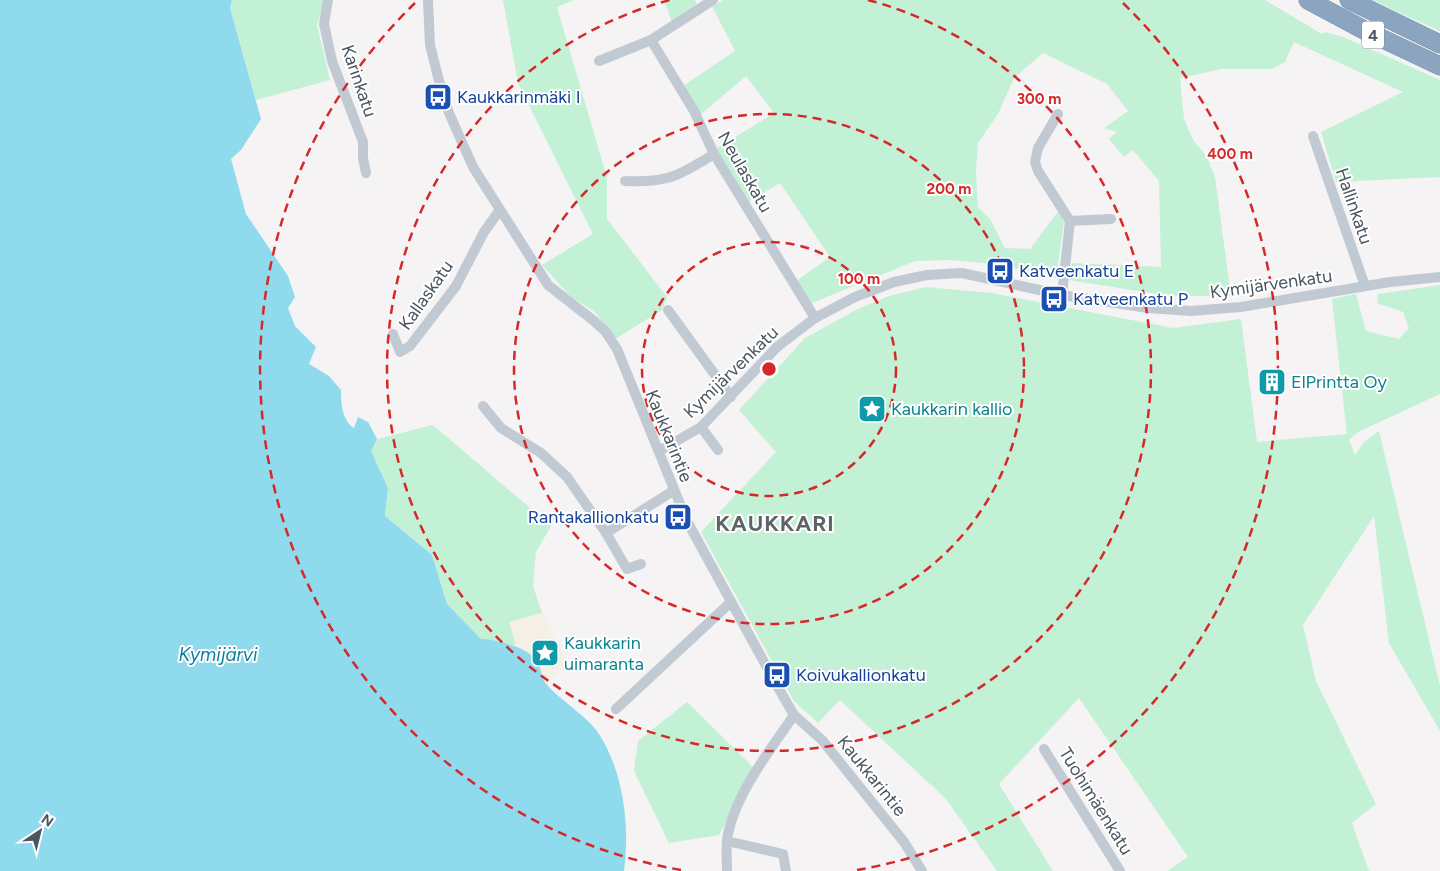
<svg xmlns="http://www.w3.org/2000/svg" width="1440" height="871" font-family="Figtree,sans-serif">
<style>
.green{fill:#c3f1d5}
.sand{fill:#f5f0e5}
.water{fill:#90daee}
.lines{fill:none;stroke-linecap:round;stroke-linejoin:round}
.motorway-casing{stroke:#7690ad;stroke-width:19}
.minor{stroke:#c1cad2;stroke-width:10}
.motorway{stroke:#8ba5c1;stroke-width:18}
.ring{fill:none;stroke:#d62828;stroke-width:2.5;stroke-dasharray:9 6}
.labels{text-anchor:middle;stroke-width:4;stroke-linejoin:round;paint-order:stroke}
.shield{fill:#fff;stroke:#808990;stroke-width:1}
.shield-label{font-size:16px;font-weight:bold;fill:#4a5661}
.street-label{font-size:18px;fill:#4a5661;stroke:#fff}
.transit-label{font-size:18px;fill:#164399;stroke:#fff;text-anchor:start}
.culture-label{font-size:18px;fill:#0d838f;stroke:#fff;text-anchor:start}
.water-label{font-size:19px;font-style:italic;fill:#0c7c9b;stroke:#fff}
.district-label{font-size:22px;font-weight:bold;letter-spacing:1px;fill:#5f6368;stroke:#fff}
.centre{fill:#d62828;stroke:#fff;stroke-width:2.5}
.ring-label{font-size:15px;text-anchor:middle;font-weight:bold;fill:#d62828;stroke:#fff;stroke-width:4;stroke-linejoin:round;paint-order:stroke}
</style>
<rect width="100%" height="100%" fill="#f5f3f3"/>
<g class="green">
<polygon points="232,0 325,0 317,25 330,80 256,100 230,8"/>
<polygon points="503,0 574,0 557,7 607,178 607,219 667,297 662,310 615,339 595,312 571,297 542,265 593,234 518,83"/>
<polygon points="664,0 695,0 697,5 672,22"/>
<polygon points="723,0 1265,0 1322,34 1326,32 1343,37 1440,80 1440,177 1336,182 1321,132 1403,92 1294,42 1285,62 1272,69 1222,69 1180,78 1184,119 1193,140 1207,157 1215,177 1231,296 1169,296 1069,280 1072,263 1161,267 1159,181 1133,150 1124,157 1109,139 1117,132 1104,128 1128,111 1107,84 1043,53 1014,78 998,114 978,143 976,172 978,207 990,219 1005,248 1030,249 1059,210 1064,223 1056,278 995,264 951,260 915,261 812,303 796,281 830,257 780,183 748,202 716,149 774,113 746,76 699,116 683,86 735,51 712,6"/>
<polygon points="1371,0 1440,0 1440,31"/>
<polygon points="1440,285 1440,394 1358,432 1349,440 1355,455 1364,442 1379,431 1440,686 1440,731 1389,643 1374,516 1303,625 1316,681 1376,804 1352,823 1369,871 1167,871 1188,857 1079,698 999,784 1053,871 997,871 946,799 840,700 818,723 794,701 701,532 776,452 739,410 805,338 858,309 889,296 926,287 992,293 1173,328 1241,319 1257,442 1347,434 1332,299 1356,294 1366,331 1399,339 1409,328 1403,312 1377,303 1378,294"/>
<path d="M433,425L551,526L536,552L533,586L542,613L510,622L516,645C503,644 493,639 481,639L447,604L432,555L385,516L388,488L371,451L377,439Z"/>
<polygon points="687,702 754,768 719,835 669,843 634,771 638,741"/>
</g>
<polygon class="sand" points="542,613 567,661 547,686 537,661 516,645 509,622"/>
<path class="water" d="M0,0H232L230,8L261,119L241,150L231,159L246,214L288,276L295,297L288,308L295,326L316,347L309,364L329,376L341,390C341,404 342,420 354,428L358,417L368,422L377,439L371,451L388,488L385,516L432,555L447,604L481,639C496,639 531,648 538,663C542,672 542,681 549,687C562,701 590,719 599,734C624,773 630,827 624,871H0Z"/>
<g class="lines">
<defs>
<g id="motorway">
<polyline points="1308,0 1366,31 1440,66"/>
<polyline points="1349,0 1440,44"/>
</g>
</defs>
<use href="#motorway" class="motorway-casing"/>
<g class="minor">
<polyline points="328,0 324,24 332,61 363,142 363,158 366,173"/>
<polyline points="428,0 430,45 438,77 449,113 473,167 548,285 594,321 605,331 617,349 687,521 776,684 794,715 822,740 904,842 922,871"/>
<polyline points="651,40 694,111 714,154 815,318"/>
<polyline points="599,61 651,40 713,0"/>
<polyline points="1058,114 1038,148 1035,162 1038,171 1070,221 1062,295"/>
<polyline points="1313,136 1365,286"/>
<path d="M625,181C667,183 679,176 714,154"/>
<polyline points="1070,221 1111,219"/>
<polyline points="668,310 731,397"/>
<polyline points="393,334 400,352 410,346 456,286 484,232 499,211"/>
<polyline points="483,406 501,428 541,453 567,477 606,533 673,491"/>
<polyline points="701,427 718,450"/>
<polyline points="659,451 701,427 777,347 815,318 855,297 894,282 927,275 962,273 1062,295 1148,308 1191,311 1241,307 1390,282 1440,277"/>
<polyline points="606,533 627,569 641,564"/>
<polyline points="616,709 731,602"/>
<polyline points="1044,749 1120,871"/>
<polyline points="727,841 783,854 786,871"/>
<path d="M727,871C727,861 726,850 727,840C733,797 770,750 794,715"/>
</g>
<use href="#motorway" class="motorway"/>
</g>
<g class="ring">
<circle cx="769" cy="369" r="127"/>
<circle cx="769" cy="369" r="255"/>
<path d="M868 0A382 382 0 1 1 670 0"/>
<path d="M681 870A509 509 0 0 1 415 3M1123 3A509 509 0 0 1 857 870"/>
</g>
<defs>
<symbol id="bus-square" viewBox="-11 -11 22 22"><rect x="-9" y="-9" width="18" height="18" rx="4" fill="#1a4fb4" stroke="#fff"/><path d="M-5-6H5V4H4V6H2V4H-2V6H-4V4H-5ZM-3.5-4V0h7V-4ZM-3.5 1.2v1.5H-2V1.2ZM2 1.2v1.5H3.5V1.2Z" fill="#fff"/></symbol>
<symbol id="building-square" viewBox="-11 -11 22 22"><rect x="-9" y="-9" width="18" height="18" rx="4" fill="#0f9aa8" stroke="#fff"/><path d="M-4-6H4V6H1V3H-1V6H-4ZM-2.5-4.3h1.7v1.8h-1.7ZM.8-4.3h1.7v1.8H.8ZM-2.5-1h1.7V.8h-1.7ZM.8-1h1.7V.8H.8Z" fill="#fff"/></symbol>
<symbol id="sight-square" viewBox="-11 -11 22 22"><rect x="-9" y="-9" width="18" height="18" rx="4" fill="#0f9aa8" stroke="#fff"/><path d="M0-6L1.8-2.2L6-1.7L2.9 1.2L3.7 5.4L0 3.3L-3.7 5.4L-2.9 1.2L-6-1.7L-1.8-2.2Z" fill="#fff"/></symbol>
</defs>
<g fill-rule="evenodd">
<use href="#bus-square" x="422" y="81" width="32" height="32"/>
<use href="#bus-square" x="984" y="255" width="32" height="32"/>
<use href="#bus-square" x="1038" y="283" width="32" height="32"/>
<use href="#building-square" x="1256" y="366" width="32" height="32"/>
<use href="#sight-square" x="856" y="393" width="32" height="32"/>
<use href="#bus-square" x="662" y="501" width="32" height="32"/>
<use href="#sight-square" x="529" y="637" width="32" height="32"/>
<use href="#bus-square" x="761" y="659" width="32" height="32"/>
</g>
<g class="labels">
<rect class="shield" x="1362" y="21.5" width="22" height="27" rx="4"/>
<g class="shield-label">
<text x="1373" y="41">4</text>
</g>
<g class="street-label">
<text transform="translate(359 81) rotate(71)" y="6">Karinkatu</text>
<text transform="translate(745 172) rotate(60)" y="6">Neulaskatu</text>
<text transform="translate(1354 206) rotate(71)" y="6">Hallinkatu</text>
<text transform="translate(1271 284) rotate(-8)" y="6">Kymijärvenkatu</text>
<text transform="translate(426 295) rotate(-55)" y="6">Kallaskatu</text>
<text transform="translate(731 372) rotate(-44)" y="6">Kymijärvenkatu</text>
<text transform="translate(669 436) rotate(68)" y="6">Kaukkarintie</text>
<text transform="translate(872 776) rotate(51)" y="6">Kaukkarintie</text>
<text transform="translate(1096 801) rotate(58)" y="6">Tuohimäenkatu</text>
</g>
<g class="transit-label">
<text x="457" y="103">Kaukkarinmäki I</text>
<text x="1019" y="277">Katveenkatu E</text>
<text x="1073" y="305">Katveenkatu P</text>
<text x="659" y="523" text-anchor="end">Rantakallionkatu</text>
<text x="796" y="681">Koivukallionkatu</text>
</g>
<g class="culture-label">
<text x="1291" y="388">ElPrintta Oy</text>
<text x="891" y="415">Kaukkarin kallio</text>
<text x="564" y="649">Kaukkarin<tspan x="564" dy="21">uimaranta</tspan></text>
</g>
<g class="water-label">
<text x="218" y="661">Kymijärvi</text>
</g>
<g class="district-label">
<text x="775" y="531">KAUKKARI</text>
</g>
</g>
<circle cx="769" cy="369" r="8" class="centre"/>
<g class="ring-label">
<text x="1039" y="104">300 m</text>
<text x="1230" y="159">400 m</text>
<text x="949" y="194">200 m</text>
<text x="859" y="284">100 m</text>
</g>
<g transform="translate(40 831) rotate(35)" stroke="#ffffff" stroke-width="4" paint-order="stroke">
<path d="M0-4L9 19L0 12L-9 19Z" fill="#4a5661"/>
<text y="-8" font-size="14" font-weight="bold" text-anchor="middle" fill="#4a5661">N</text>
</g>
</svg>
